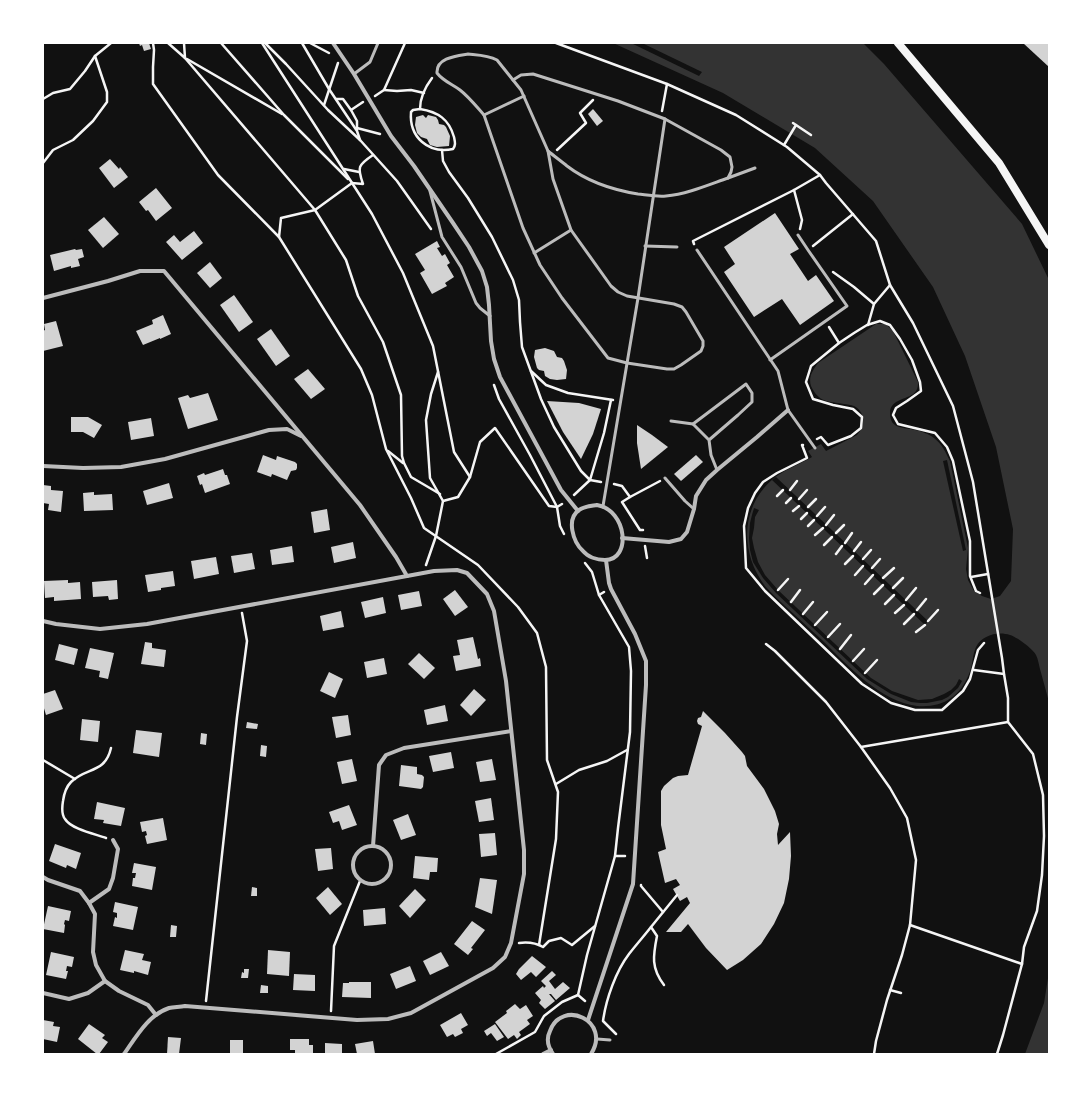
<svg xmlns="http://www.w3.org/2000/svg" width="1092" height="1097" font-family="Rubik,sans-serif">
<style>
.water{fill:#333}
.pier{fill:#111}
.building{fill:#d3d3d3}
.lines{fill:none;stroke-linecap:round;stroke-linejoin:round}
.path{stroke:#f5f5f5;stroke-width:2.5}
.service{stroke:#bcbcbc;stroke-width:3}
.minor{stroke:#bcbcbc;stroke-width:4}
.secondary{stroke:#f5f5f5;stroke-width:8}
</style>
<rect width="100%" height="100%" fill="#111"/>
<g class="water">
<path d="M613,43H863L884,64L1022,224L1049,280V702C1046,691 1043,680 1040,669C1039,665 1038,659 1036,655C1033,649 1017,637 1010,635C998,631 982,635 976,647C972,656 973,665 969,674C960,697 942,708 917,706C881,702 847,665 822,640C809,628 797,617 784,605C778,599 771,593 765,586C740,553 740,507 773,479C782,471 800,464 812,457L808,451L821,444L826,451L857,435C865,426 866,412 854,406C851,405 847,404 844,404C828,401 819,403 811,386C808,377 813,370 818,363L876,324H886L893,331L918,382C918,385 918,388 916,391C910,400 890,398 890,413C890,430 904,427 915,430C921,431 929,434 934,438C942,444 946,453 950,461L968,548L966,569L968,580L974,591L982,596L991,599L1000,596L1011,581L1013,529L996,447L965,356L933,287L873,201L815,148L723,93Z"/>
<polygon points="1049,972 1049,1054 1025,1054 1044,1003"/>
</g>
<g class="pier">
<polygon points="631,43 642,43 702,72 699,76"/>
<polygon points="947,460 966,550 963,551 943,461"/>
<polygon points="776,477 928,621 925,625 772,480"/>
<polygon points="754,508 759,510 755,517 754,528 752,538 754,548 758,562 765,575 778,590 871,678 892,691 918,700 932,699 944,694 951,690 956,685 959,679 962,681 958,688 948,697 942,700 927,703 920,703 911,702 891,694 867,679 776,593 763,578 753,562 750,550 749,538 750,523 752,515"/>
</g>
<g class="building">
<polygon points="139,43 149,43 151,49 144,51 142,45 140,46"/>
<polygon points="1023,43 1049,43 1049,67"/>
<polygon points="593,109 603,121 597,126 588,114"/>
<polygon points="423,115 426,118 428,115 436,117 438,120 439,124 444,125 446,127 450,136 449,146 437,147 430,145 427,139 421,137 417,133 415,125 416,117"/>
<polygon points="110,159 119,169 120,167 128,177 114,188 99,168"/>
<polygon points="156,188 172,208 156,221 148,210 146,211 139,202"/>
<polygon points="775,213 799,249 790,254 808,281 816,275 834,301 800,325 782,299 754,317 724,272 735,264 724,247"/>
<polygon points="104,217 119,234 103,248 88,230"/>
<polygon points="194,231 203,243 182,260 166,242 174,235 180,242"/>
<polygon points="437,241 440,247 437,248 442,256 445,254 450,263 447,265 454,277 445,283 447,286 432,294 420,273 425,270 415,254"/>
<polygon points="75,249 76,250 82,249 84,257 78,259 80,266 71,268 71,266 54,271 50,255"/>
<polygon points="210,262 222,278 210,288 197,273"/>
<polygon points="234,295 253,322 239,332 220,305"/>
<polygon points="163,315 171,334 160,339 160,338 143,345 136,331 153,324 152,320"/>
<polygon points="56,321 63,346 43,351 43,331 45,330 44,324"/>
<polygon points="271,329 290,356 276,366 257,339"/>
<polygon points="545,348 554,351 557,357 562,358 564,361 567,370 566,379 557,380 550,379 545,376 544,371 539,370 537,368 534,357 535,350"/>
<polygon points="308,369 325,389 311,399 294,379"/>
<polygon points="208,393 218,420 188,429 178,398 188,395 190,398"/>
<polygon points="547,401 579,403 601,409 593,434 581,459 563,432"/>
<polygon points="71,417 88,417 102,425 94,438 83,432 71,432"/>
<polygon points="151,418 154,436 131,440 128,422"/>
<polygon points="637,425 652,435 668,447 641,469 637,443"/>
<polygon points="263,455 276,460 277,456 295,462 297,464 297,468 296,470 291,471 287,480 272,474 271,477 257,472"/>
<polygon points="696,455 703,462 681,481 674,474"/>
<polygon points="223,469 225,475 227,475 230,484 205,493 202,484 200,485 197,476 204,473 205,475"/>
<polygon points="169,483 173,498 147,505 143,491"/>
<polygon points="43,485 51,486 51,490 63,491 61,512 48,510 49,504 43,503"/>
<polygon points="94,492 94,495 112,494 113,510 84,511 83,493"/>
<polygon points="327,509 330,530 314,533 311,512"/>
<polygon points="353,542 356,558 334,563 331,547"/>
<polygon points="292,546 294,562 272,565 270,550"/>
<polygon points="252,553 255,569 234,573 231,556"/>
<polygon points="216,557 219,574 194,579 191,561"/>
<polygon points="173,571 175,586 161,588 161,590 148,592 145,575"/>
<polygon points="68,580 68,583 80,582 81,599 54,601 54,597 45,598 44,581"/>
<polygon points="117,580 118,599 109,600 108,596 93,597 92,582"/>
<polygon points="455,590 468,607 455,616 443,599"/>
<polygon points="419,591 422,606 401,610 398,595"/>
<polygon points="383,597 386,613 365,618 361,602"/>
<polygon points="341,611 344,627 323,631 320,616"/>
<polygon points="473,637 478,659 480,658 481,666 456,671 453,656 460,655 457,640"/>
<polygon points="145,642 152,643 152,648 166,650 164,667 141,664"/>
<polygon points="59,644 78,649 74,665 55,660"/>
<polygon points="90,648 114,653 108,679 99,677 100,671 85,668"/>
<polygon points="419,653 435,668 424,679 408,664"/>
<polygon points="384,658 387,674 367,678 364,662"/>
<polygon points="329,672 343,679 335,698 320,691"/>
<polygon points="474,689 486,700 471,716 460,705"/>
<polygon points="55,690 63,709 46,715 43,705 43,694"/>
<polygon points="445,705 448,721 427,725 424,710"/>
<polygon points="703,711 725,733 742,752 745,756 747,766 764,789 775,811 779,824 777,834 778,845 790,832 791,856 789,879 784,903 774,924 761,944 743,960 727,970 706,948 688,924 681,932 666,932 690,903 687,897 680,901 673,889 680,885 676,879 665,883 658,852 666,849 661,825 661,791 664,786 673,778 678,776 688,775 702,726 698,724 697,721 698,718 701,717"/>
<polygon points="348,715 351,735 336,738 332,717"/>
<polygon points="82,719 100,721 98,742 80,740"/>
<polygon points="247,722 258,724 257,729 246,728"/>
<polygon points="136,730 162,733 159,757 133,753"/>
<polygon points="201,733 207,734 206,745 200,744"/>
<polygon points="261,745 267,746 266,757 260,756"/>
<polygon points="451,752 454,768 433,772 429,756"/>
<polygon points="352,759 357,781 342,784 337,762"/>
<polygon points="492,759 496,780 480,782 476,762"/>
<polygon points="401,765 417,767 417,774 422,775 424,777 423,787 421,789 399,786"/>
<polygon points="491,798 494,820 479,822 475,801"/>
<polygon points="97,802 125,808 121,826 103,823 104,820 94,819"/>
<polygon points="349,805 357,825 342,830 339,821 333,823 329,812"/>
<polygon points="408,814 416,835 401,840 393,820"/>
<polygon points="163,818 167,840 147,844 145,836 147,835 146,831 142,832 140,822"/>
<polygon points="495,833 497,855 481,857 479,834"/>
<polygon points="55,844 81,853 76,869 67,865 66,868 49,861"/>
<polygon points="331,848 333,869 318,871 315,849"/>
<polygon points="415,856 438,858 437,872 430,872 429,880 413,878"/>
<polygon points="134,863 156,867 152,890 132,886 133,878 135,878 136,873 132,873"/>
<polygon points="480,878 497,880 492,914 475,907"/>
<polygon points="252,887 257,888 257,896 251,896"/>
<polygon points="328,887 342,904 330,915 316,898"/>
<polygon points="415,889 426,900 410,918 399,906"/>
<polygon points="115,902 138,907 133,930 113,926 115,917 117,918 117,913 113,912"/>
<polygon points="48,906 71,911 69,921 65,920 64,924 65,925 64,933 43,929"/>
<polygon points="385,908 386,924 364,926 363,910"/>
<polygon points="472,921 485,930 471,948 473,949 468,955 454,944"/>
<polygon points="171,925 177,926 176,937 170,937"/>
<polygon points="125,950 144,954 142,960 151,962 148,975 134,971 134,973 120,970"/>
<polygon points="268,950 290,952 289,976 267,974"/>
<polygon points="51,952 74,957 72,967 67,966 66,971 68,971 66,979 46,975"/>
<polygon points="441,952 449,966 430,975 423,961"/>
<polygon points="532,956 546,967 536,977 531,972 521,980 516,974 519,969"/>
<polygon points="410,966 416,981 396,989 390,974"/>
<polygon points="244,969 249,969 248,978 241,978 242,972 244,973"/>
<polygon points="552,971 556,975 549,981 555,989 563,982 570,988 556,1000 551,994 549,994 555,1001 545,1009 539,1003 541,1000 535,993 543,986 544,988 546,986 541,981"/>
<polygon points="294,974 315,975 315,991 293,990"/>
<polygon points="349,982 371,982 371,998 342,997 343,983 349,983"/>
<polygon points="261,985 268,986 268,993 260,993"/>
<polygon points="515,1004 520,1009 526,1005 533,1016 527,1020 530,1024 519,1032 521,1035 517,1039 514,1035 508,1039 495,1022 507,1013 506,1011"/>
<polygon points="461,1013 468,1025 461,1029 463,1033 455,1037 453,1034 447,1037 440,1025"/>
<polygon points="43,1020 54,1022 53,1026 60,1027 57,1042 43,1039"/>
<polygon points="89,1024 105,1035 102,1038 108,1042 99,1054 97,1054 78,1039"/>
<polygon points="495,1024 504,1037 497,1041 491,1033 487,1036 484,1031"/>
<polygon points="168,1037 181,1038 179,1054 167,1054"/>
<polygon points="290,1039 309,1039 309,1045 313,1045 313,1054 295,1054 295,1050 290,1050"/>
<polygon points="230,1040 243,1040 243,1054 230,1053"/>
<polygon points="373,1041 375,1054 357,1054 355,1044"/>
<polygon points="325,1043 342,1044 342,1054 325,1054"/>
</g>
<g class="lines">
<g class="path">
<polyline points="153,43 154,50 153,67 153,84 218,175 279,237 361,369 372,395 386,449 411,498 424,528 478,565 518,607 537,633 546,667 547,760 558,792 556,839 539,945"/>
<polyline points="168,43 185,58 184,43"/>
<polyline points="221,43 284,115 348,179"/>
<polyline points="262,43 372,214 403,273 433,346 454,452 470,477"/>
<polyline points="265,43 286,64 328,110 360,140 397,181 431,229"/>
<polyline points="302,43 329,89 357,131 360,140"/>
<polyline points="310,43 329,53"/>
<polyline points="556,43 667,84 736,115 787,147 820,175 826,183 876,241 890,285 913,323 953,406 973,482 989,579 1002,658 1004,674 1008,698 1008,722 1033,754 1043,795 1044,836 1042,875 1037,911 1024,947 1022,964 1003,1035 997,1054"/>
<polyline points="185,58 315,210 346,260 358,296 383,342 401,395 402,456 404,463 411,477 440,494"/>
<polyline points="187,59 282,114"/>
<polyline points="384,90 397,91 411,90 424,93"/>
<polyline points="375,96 384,90 405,43"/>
<polyline points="43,99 53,93 70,89 85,71 95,56 111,43"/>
<polyline points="336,99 343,99 351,110"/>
<polyline points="324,105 338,63"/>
<path d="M420,109L413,110L411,112C409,137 428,154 453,149C456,145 455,142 454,137C449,119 438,112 420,109C420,98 426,86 432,78"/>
<polyline points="662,111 667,84"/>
<polyline points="793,123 811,135"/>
<polyline points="357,128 380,134"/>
<polyline points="357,130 357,121 351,110 363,102"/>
<polyline points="784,145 796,125"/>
<polyline points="442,150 443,161 449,172 468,198 492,237 513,280 519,300 520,322 522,347 541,399 554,427 581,471 590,480 604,433 611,400"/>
<polyline points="557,150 586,123 580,113 593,100"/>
<polyline points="43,163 53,150 73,140 93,121 107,102 107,92 95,56"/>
<polyline points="344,169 359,172"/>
<path d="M352,183L363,184C357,167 358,165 373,155"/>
<polyline points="794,190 802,220 800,229"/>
<polyline points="279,237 281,218 315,210 352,183"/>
<polyline points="694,244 693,241 794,190 820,175"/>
<polyline points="813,246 853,214"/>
<polyline points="833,272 854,287 874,304"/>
<polyline points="868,325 874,304 890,285"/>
<polyline points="829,327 839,343"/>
<polyline points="531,371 546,385 568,393 613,400"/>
<polyline points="494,385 499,399 530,455 557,507 560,526 564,534"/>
<polyline points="817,439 821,437 828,445 851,436 861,428 862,417 853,409 833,405 813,399 806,382 811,366 839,343 854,333 867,325 880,321 890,325 900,339 912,360 920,382 921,391 907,401 896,408 893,415 898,424 935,433 947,447 953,461 970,541 970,576 976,591 980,593"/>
<polyline points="803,445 802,445 807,458 777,473 763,482 755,493 748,508 744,526 746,568 765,591 862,684 891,703 915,710 942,710 963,691 970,679 978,650 984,643"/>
<polyline points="388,451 403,463"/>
<polyline points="614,484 622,486 630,497 660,481"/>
<polyline points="790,490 797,481"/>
<polyline points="574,495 590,480 601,482"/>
<polyline points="777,496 783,490"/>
<polyline points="630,497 622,502 640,530 643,530"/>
<polyline points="799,499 807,490"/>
<polyline points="443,501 458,497 470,477 480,442 495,428 549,506 557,507 562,504"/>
<polyline points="786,503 791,498"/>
<polyline points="808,507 816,499"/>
<polyline points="793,511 799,506"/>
<polyline points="817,516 825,507"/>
<polyline points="801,519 807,513"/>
<polyline points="826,525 834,515"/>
<polyline points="808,526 814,520"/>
<polyline points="836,533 844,525"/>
<polyline points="815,535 823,528"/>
<polyline points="845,543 852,533"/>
<polyline points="824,545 832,537"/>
<polyline points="645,546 647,558"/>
<polyline points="854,551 861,542"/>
<polyline points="836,554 842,546"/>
<polyline points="863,559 871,550"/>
<polyline points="585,563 592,572 599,595"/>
<polyline points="845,564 853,556"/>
<polyline points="426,565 436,536 443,501 430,478 426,420 431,394 438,372"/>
<polyline points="872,568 880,559"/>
<polyline points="855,575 863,566"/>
<polyline points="971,577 988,574"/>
<polyline points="883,578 894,568"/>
<polyline points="865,584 873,575"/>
<polyline points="893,588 903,578"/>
<polyline points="778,590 788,579"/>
<polyline points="874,594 883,585"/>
<polyline points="906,600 916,588"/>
<polyline points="791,602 800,590"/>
<polyline points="885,604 894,595"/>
<polyline points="917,610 926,599"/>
<polyline points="895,613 904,605"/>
<polyline points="803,614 813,602"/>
<polyline points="928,621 938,610"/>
<polyline points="904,624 914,614"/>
<polyline points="815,625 827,612"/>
<polyline points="916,632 925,625"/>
<polyline points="828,637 840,624"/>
<polyline points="766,644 775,651 826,702 861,747 890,788 907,818 916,860 910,925 902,955 887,1000 876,1041 874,1054"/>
<polyline points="840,649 851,635"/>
<polyline points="853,661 864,649"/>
<polyline points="974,670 1004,674"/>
<polyline points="865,673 877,660"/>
<polyline points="861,747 1008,722"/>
<polyline points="43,760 75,779"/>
<polyline points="556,784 579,770 607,761 627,750"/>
<path d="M106,838C95,834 71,829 65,819C61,814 62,807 63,801C64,794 66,787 71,782C86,767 105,774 111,748"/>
<polyline points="615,856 625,856"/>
<polyline points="641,885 641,886 663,912"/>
<polyline points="910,925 1022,964"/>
<path d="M519,943C526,942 536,943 543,947L549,941L561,938L572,945L595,926"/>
<path d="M664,985C651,968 653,956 657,936L651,927L677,895"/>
<polyline points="890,990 901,993"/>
<polyline points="206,1001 237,717 247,641 242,613"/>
<polyline points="585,1001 578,995 587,955 615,856 618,828 630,732 631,671 629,647 599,595 604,592"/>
<polyline points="331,1011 334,946 360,881"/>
<path d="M616,1034L603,1021C606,999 616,971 629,954C636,945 644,936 651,927"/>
<polyline points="496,1054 535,1032 544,1016 562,1002 578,995"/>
</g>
<g class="service">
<path d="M468,54C478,55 488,55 497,60L521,90L548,151L553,179L571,230L611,286L618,292L627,296L674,304L682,307L686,312L703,341V346L701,351L681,365L674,369H667L627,363L608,358L562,298L540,265L523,228L484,115C476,106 469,97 460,90C452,84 443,81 437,73C436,58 456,56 468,54Z"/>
<polyline points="354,74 370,62 378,43"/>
<path d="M513,80L521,75L533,74L618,101L665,119L721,150L730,157L732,167L731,172L728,178C708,185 687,194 666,196C657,197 647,195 638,194C613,190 588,182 567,166C561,161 554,156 548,151"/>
<polyline points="484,115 524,96"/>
<polyline points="728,178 755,168"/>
<polyline points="430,191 442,237 461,267 476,303 480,308 490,316"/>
<polyline points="645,246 677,247"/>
<polyline points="697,250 778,371 788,410 815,448"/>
<polyline points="534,253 571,230"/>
<polyline points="770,360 847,306 808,250 798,235"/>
<polyline points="671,421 693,424"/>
<polyline points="709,440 693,424 746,384 752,393 752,402 738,415 709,440 711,455 717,470"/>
<polyline points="665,478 685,501 694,509"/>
<polyline points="603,506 638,298 665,119"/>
<polyline points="597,1039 610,1040"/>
</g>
<g class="minor">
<polyline points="333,43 354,74 391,136 414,166 453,223 469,247 482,271 487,287 489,305 491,341 494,359 500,377 561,490 578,511"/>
<path d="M43,298L108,281L140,271H164L360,505L396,557L407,576L434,571L457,570L467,573L487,594L494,611L506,681L524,850V874L511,943L505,957L493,968L411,1013L388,1019L357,1020L185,1006C180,1007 174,1007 169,1008C148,1015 136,1037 124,1054"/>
<polyline points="43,466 83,468 121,467 165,459 269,430 287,429 301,436"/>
<path d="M597,505C627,510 632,560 605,560C597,560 588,557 583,551C573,542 566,519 579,510C585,506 591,506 597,505Z"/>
<polyline points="622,538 669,542 681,539 687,532 694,509 696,496 706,480 717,470 757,437 788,410"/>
<polyline points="43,621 56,624 100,629 147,624 407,576"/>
<circle cx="372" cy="865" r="19"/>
<polyline points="373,846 379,765 386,755 404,748 511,731"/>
<polyline points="43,877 48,880 80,891 89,903 95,914 93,952 96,965 105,981 119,991 148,1005 156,1015"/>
<polyline points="89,903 109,889 113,878 118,849 113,840"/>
<polyline points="43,993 69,999 88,993 105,981"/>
<polyline points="588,1020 633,884 646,685 646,661 635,634 611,589 609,583 606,560"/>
<polyline points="543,1054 551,1050"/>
<path d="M553,1054C548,1047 546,1039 550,1031C562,998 612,1021 591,1054"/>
</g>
<polyline class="secondary" points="898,43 999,163 1049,245"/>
</g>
<rect width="1092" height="1097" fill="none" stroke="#ffffff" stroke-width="88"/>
</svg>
